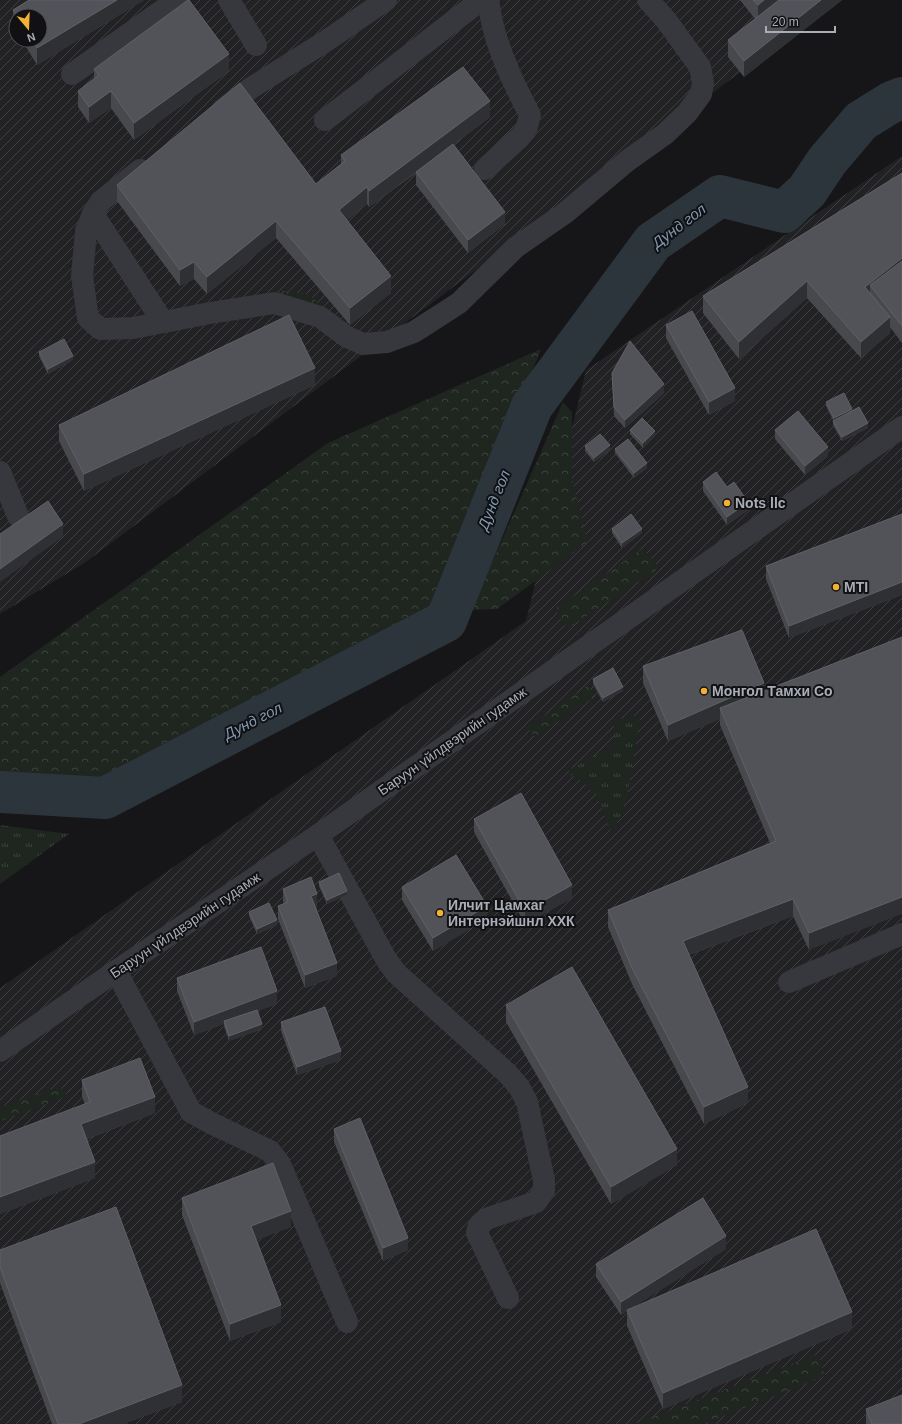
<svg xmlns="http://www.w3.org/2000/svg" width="902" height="1424" font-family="Arial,sans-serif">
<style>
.industrial{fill:url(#industrial-furrows);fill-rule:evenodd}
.grass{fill:url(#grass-tufts)}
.forest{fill:url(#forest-crowns)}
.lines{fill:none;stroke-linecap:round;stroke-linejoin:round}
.river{stroke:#2c353c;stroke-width:42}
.minor{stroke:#37383d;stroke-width:22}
.wall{fill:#47494d}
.shaded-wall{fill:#2f3033}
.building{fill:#525359;stroke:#5f6168}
.poi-dot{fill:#f2b134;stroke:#111113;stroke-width:1.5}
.labels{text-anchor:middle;stroke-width:4;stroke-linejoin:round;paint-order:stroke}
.poi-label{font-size:14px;font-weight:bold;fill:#a8adb8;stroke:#111113;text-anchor:start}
.street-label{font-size:14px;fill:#a8adb8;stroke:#111113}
.water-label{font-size:15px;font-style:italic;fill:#7f9bb3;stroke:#111113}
</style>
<defs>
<pattern id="industrial-furrows" width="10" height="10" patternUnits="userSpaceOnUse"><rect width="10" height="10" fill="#222225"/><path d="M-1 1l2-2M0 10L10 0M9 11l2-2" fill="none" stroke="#3f3f43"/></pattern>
<pattern id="grass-tufts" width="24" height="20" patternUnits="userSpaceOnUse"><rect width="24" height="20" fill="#1e261f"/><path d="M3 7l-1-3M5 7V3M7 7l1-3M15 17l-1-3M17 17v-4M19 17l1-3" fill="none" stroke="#3c433d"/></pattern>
<pattern id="forest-crowns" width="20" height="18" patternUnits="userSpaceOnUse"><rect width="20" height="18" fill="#1e261f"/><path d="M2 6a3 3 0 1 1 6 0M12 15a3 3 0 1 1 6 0" fill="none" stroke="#3c433d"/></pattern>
</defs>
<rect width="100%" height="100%" fill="#161618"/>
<g class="industrial">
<path d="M0,0H837L83,564L0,614ZM16,16H40V40H16Z"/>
<polygon points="902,156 902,1424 0,1424 0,988 526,621 586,370"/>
</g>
<g class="grass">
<polygon points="633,715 640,719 627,798 614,831 609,829 598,798 582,781 571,775 568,770 614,746 614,721"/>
<polygon points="0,825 69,834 0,884"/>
</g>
<g class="forest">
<polygon points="282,291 308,294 327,310 298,304 236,323 228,308"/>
<polygon points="541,349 433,616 99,788 0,779 0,677 328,443"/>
<polygon points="563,402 572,412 572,480 588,542 497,609 471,610"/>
<polygon points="643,548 659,568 567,629 555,609"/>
<polygon points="588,686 595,697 535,737 527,727"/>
<polygon points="55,1088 63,1089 68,1096 0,1121 0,1107"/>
<polygon points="818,1354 825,1376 703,1424 634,1424"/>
</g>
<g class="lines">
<polyline class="river" points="0,792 105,798 446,621 532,406 653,242 720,196 784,212 807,191 827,161 861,121 890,103 902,98"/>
<g class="minor">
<polyline points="229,0 256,45"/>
<polyline points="72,74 177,0"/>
<polyline points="223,109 251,88 326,41 386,0"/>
<polyline points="325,120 481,0"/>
<path d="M485,169L519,138L526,130L530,115C516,88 502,60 494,30C491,20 490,10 488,0"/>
<polyline points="140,170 101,201 93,214 86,231 82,276 88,318 100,329 133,328 210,313 275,303 320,317 347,337 363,344 387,342 414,332 459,303 516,247 565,213 627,161 665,134 687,113 701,94 703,83 700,67 666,20 648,0"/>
<polyline points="93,214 163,322"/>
<polyline points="0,472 18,516"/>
<polyline points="318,835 386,959 396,973 508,1074 519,1087 527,1102 544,1180 544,1191 536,1202 486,1219 479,1225 477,1233 508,1298"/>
<polyline points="116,971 191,1112 213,1124 270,1151 280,1164 347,1322"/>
<polyline points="789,982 902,934"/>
<polyline points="0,1051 116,971 318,835 902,427"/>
</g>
</g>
<g class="wall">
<polygon points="29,0 144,0 37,65 22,40 40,40 40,16 16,16 16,31 13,26 13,10"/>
<polygon points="740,0 842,0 744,77 728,57 728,40 755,19"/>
<polygon points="94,69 229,71 134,140 111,108 89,123 78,107 78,91 94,79"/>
<polygon points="490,117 453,145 505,224 468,253 416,185 416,173 369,207 367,204 347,220 391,293 350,325 276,238 207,294 194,279 180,286 117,201 117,185 316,184 341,164 341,155"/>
<polygon points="902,173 902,343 890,327 890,333 861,358 807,298 739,359 703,313 703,296"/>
<polygon points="666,325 735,401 709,415 666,338"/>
<polygon points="39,352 73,360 48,374 39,356"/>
<polygon points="612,373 664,393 625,428 614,416"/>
<polygon points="315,385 84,491 59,441 59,425"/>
<polygon points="826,402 852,410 868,428 842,441 833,425 833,420 826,406"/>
<polygon points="630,430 655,436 643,448 630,434"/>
<polygon points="775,430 828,456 805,475 775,439"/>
<polygon points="585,446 610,450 594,462 585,451"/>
<polygon points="615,449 647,468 634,478 615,453"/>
<polygon points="703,482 727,487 748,510 727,525 703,491"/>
<polygon points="902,514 902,595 789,638 766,579 766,566"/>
<polygon points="612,529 642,533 622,548 612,533"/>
<polygon points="902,637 809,950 793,916 689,955 748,1103 704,1124 632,984 608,927 608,910 770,843 720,725 720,719 668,741 643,683 643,666 764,691"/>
<polygon points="593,679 623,691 603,702 593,684"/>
<polygon points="474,819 572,898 525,924 474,832"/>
<polygon points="319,882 347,895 327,904 319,886"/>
<polygon points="402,887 487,919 433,951 402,900"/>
<polygon points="283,889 317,906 316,907 337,976 305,988 278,919 278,906 284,904 283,901"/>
<polygon points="249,912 277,925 257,934 249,916"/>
<polygon points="177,978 277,1004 257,1011 262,1029 229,1041 224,1026 224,1024 194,1035 177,991"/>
<polygon points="506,1005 677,1165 611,1204 506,1022"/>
<polygon points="281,1022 341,1060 297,1075 281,1031"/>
<polygon points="82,1080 155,1113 87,1139 95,1178 0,1214 0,1136 85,1105 82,1096"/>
<polygon points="334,1129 408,1250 383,1261 334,1142"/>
<polygon points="182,1198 291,1227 256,1240 281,1322 230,1341 182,1215"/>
<polygon points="726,1249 633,1307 852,1329 663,1409 627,1326 627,1311 621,1315 596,1277 596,1264"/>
<polygon points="0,1250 182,1402 123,1424 52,1424 0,1283"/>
<polygon points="866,1409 902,1424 866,1424"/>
</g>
<g class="shaded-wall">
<polygon points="117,0 144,0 37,65 37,48"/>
<polygon points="764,0 785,0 758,22 758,5"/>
<polygon points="821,0 842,0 744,77 744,61"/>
<polygon points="229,54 229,71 134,140 134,123"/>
<polygon points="111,91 111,108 89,123 89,107"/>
<polygon points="490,101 490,117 369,207 369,191"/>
<polygon points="367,187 367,204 339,226 339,210"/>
<polygon points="505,212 505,224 468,253 468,240"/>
<polygon points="276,221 276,238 207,294 207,277"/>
<polygon points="902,258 902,275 870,285 870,299 865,287"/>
<polygon points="194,262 194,279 180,286 180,270"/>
<polygon points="391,276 391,293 350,325 350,308"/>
<polygon points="807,281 807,298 739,359 739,342"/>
<polygon points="890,317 890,333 861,358 861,342"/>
<polygon points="73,356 73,360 48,374 48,369"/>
<polygon points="315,368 315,385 84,491 84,474"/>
<polygon points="664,384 664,393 625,428 625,420"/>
<polygon points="735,388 735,401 709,415 709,402"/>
<polygon points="852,409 852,414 834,422 834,418"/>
<polygon points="868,423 868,428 842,441 842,437"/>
<polygon points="655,431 655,436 643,448 643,443"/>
<polygon points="610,445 610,450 594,462 594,458"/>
<polygon points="828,447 828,456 805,475 805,466"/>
<polygon points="647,463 647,468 634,478 634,473"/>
<polygon points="748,502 748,510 727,525 727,517"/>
<polygon points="63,524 63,537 0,582 0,569"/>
<polygon points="642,529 642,533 622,548 622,543"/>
<polygon points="902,582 902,595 789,638 789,626"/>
<polygon points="764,683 764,700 720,708 720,719 668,741 668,725"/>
<polygon points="623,687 623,691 603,702 603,698"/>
<polygon points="572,885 572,898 525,924 525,911"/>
<polygon points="347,891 347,895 327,904 327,900"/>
<polygon points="317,894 317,906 311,909 311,896"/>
<polygon points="902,897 902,914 809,950 809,933"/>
<polygon points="793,899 793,916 683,957 683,941"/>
<polygon points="487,906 487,919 433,951 433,938"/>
<polygon points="277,920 277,925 257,934 257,929"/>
<polygon points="337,963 337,976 305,988 305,975"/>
<polygon points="277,991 277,1004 225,1023 224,1021 224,1024 194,1035 194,1022"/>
<polygon points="262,1024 262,1029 229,1041 229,1036"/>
<polygon points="341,1051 341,1060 297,1075 297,1067"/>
<polygon points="748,1087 748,1103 704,1124 704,1107"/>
<polygon points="155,1097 155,1113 81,1141 81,1124"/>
<polygon points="677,1149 677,1165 611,1204 611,1187"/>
<polygon points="95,1162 95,1178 0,1214 0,1197"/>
<polygon points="291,1211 291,1227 251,1242 251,1226"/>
<polygon points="726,1236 726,1249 621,1315 621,1302"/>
<polygon points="408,1238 408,1250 383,1261 383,1248"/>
<polygon points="281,1305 281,1322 230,1341 230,1324"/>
<polygon points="852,1312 852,1329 663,1409 663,1393"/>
<polygon points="182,1385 182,1402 123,1424 79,1424"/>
</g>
<g class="building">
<polygon points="29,0 117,0 37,48 32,40 40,40 40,16 17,16 13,10"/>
<polygon points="188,0 189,0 229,54 134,123 111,91 89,107 78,91 99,75 94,69"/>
<polygon points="753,0 764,0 758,5"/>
<polygon points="779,0 821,0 744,61 728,40"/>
<polygon points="463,67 490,101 369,191 367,187 339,210 391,276 350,308 276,221 207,277 194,262 180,270 117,185 240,83 316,184 345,161 341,155"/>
<polygon points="453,144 505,212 468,240 416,172"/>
<polygon points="902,173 902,258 865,287 890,317 861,342 807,281 739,342 703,296"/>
<polygon points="902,261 902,326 870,285"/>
<polygon points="692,311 735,388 709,402 666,325"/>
<polygon points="289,315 315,368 84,474 59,425"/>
<polygon points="64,339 73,356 48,369 39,352"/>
<polygon points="630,341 664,384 625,420 614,407 612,373"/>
<polygon points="844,393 852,409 834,418 826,402"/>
<polygon points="859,407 868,423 842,437 833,421"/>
<polygon points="798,411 828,447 805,466 775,430"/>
<polygon points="642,418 655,431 643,443 630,430"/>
<polygon points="600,434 610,445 594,458 585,446"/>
<polygon points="628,439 647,463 634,473 615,449"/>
<polygon points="716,472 727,487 734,482 748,502 727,517 703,482"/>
<polygon points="48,501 63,524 0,569 0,534"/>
<polygon points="631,514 642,529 622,543 612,529"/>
<polygon points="902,514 902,582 789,626 766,566"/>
<polygon points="742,630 764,683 668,725 643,666"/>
<polygon points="902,637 902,897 809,933 793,899 683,941 748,1087 704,1107 632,968 608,910 776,841 720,708"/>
<polygon points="613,668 623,687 603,698 593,679"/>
<polygon points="521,793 572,885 525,911 474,819"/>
<polygon points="456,855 487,906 433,938 402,887"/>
<polygon points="339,873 347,891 327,900 319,882"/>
<polygon points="311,877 317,894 311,896 337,963 305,975 278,906 288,902 283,889"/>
<polygon points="269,903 277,920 257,929 249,912"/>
<polygon points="261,947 277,991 194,1022 177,978"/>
<polygon points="572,967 677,1149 611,1187 506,1005"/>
<polygon points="325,1007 341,1051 297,1067 281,1022"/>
<polygon points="257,1010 262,1024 229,1036 224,1021"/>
<polygon points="140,1058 155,1097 81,1124 95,1162 0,1197 0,1136 90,1102 82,1080"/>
<polygon points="360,1118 408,1238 383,1248 334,1129"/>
<polygon points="273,1163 291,1211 251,1226 281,1305 230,1324 182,1198"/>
<polygon points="703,1198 726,1236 621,1302 596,1264"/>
<polygon points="116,1207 182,1385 79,1424 58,1424 0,1267 0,1250"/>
<polygon points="816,1229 852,1312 663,1393 627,1310"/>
<polygon points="902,1395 902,1424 872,1424 866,1409"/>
</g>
<g class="poi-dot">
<circle cx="727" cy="503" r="4"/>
<circle cx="836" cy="587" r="4"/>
<circle cx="704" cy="691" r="4"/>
<circle cx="440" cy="913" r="4"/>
</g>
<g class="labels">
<g class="poi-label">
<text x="735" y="508">Nots llc</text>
<text x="844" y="592">MTI</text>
<text x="712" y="696">Монгол Тамхи Со</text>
<text x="448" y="910">Илчит Цамхаг<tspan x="448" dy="16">Интернэйшнл ХХК</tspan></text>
</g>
<g class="street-label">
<text transform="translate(452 741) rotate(-35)" y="5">Баруун үйлдвэрийн гудамж</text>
<text transform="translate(185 925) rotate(-34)" y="5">Баруун үйлдвэрийн гудамж</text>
</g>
<g class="water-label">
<text transform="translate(679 226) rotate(-37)" y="5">Дунд гол</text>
<text transform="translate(494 500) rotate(-68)" y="5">Дунд гол</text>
<text transform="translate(253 721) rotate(-27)" y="5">Дунд гол</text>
</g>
</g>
<g transform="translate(28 28) rotate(161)"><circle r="19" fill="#111113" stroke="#4d4f55"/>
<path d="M0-3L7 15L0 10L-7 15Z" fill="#f2b134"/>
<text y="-6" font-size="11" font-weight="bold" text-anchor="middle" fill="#a8adb8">N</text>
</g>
<path d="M766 26v6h69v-6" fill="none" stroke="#a8adb8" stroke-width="2"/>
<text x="772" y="26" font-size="12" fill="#a8adb8" stroke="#111113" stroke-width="3" paint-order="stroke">20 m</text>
</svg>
